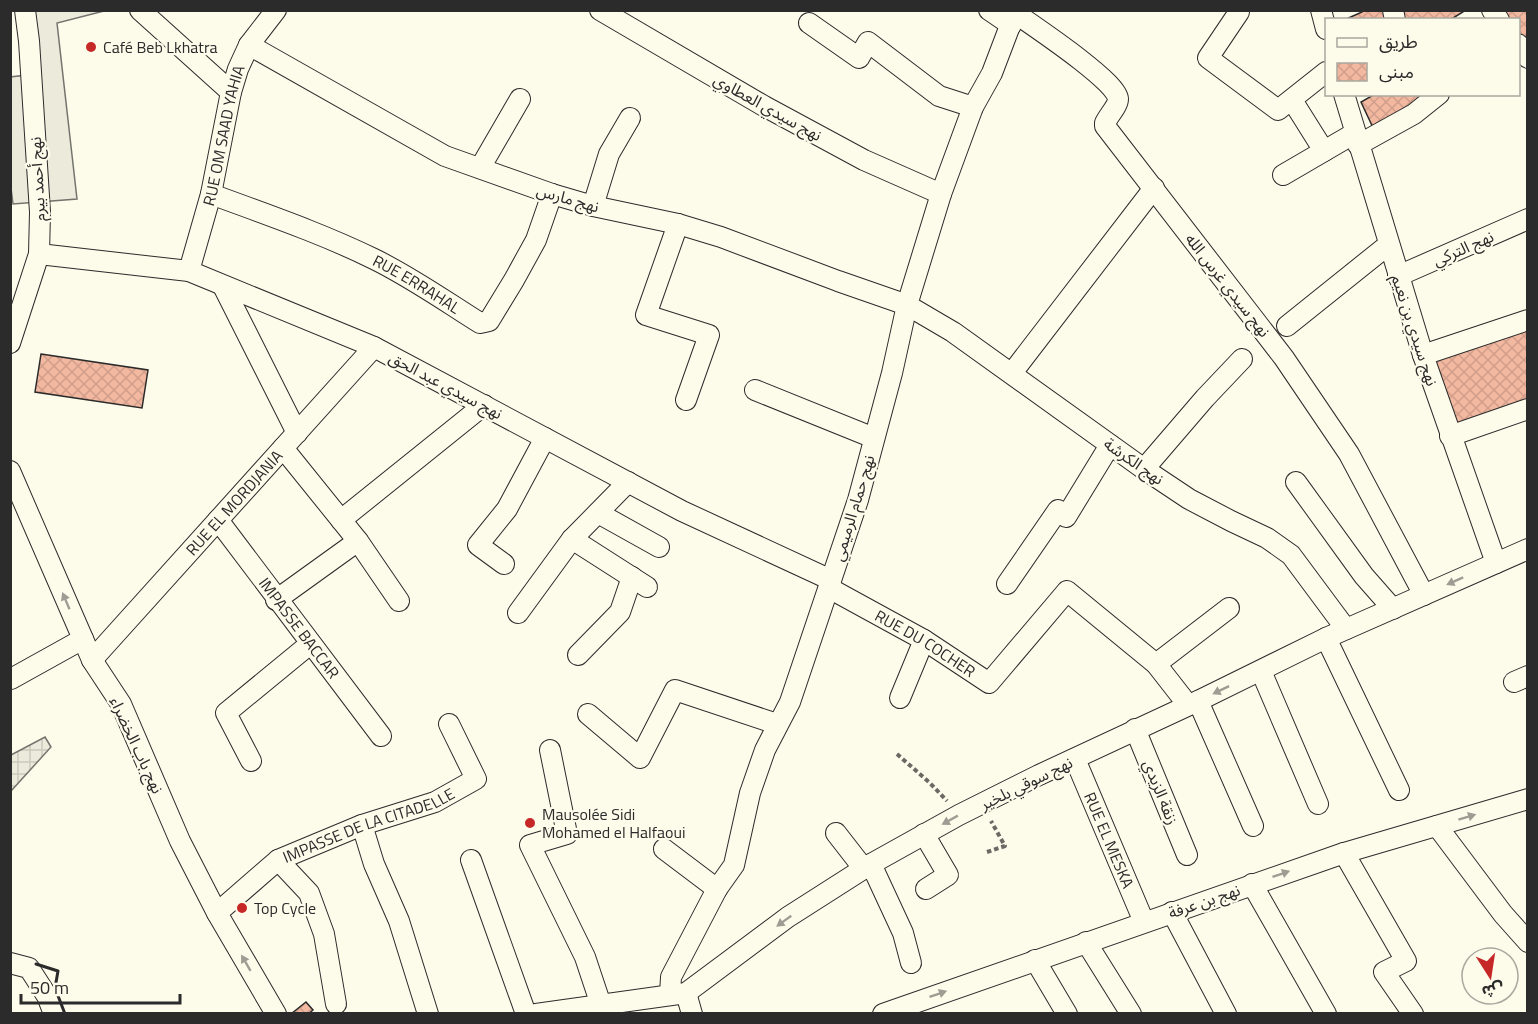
<svg xmlns="http://www.w3.org/2000/svg" width="1538" height="1024" font-family="'Titillium Web','Noto Sans Arabic',sans-serif">
<style>
.parking{fill:#eceadb;stroke:#74746e;stroke-width:1.5}
.plaza{fill:url(#plaza-grid);stroke:#74746e;stroke-width:1.5}
.building{fill:url(#building-cross-hatch);stroke:#2b2b2b;stroke-width:1.5}
.lines{fill:none;stroke-linecap:round;stroke-linejoin:round}
.street-casing{stroke:#2b2b2b;stroke-width:22}
.path{stroke:#6a6964;stroke-width:4;stroke-dasharray:4.5 3;stroke-linecap:butt}
.street{stroke:#fdfbea;stroke-width:20}
.wall{stroke:#2b2b2b;stroke-width:3}
.oneway{fill:#9e9d94}
.poi-dot{fill:#c62828;stroke:#fdfbea;stroke-width:2}
.labels{text-anchor:middle;stroke-width:4.5;stroke-linejoin:round;paint-order:stroke}
.poi-label{font-size:16px;fill:#2b2b2b;stroke:#fdfbea;text-anchor:start}
.street-label{font-size:16px;fill:#2b2b2b;stroke:#fdfbea}
</style>
<defs>
<pattern id="plaza-grid" width="8" height="8" patternUnits="userSpaceOnUse" patternTransform="scale(1.5)"><rect width="8" height="8" fill="#eceadb"/><path d="M0 4h8M4 0v8" fill="none" stroke="#cbc9bc"/></pattern>
<pattern id="building-cross-hatch" width="8" height="8" patternUnits="userSpaceOnUse" patternTransform="scale(1.5)"><rect width="8" height="8" fill="#f2b8a0"/><path d="M0 0l8 8M0 8l8-8" fill="none" stroke="#d09e8a"/></pattern>
</defs>
<rect width="100%" height="100%" fill="#fdfbea"/>
<polygon class="parking" points="31,11 104,11 57,23 77,199 13,204 10,180 10,77 36,74"/>
<polygon class="plaza" points="45,737 51,747 11,791 11,755"/>
<g class="building">
<polygon points="1362,10 1391,10 1393,16 1385,20 1344,20 1362,12"/>
<polygon points="1396,10 1466,10 1450,20 1399,20"/>
<polygon points="1501,10 1528,10 1528,53 1518,38 1518,20 1507,20"/>
<polygon points="1375,94 1434,94 1375,132 1361,102"/>
<polygon points="1528,327 1528,407 1456,429 1433,356"/>
<polygon points="41,354 148,370 142,408 35,392"/>
<polygon points="306,1002 313,1010 308,1014 291,1014"/>
</g>
<g class="lines">
<defs>
<g id="street">
<polyline points="140,10 231,92"/>
<polyline points="600,10 764,106 864,160 941,194"/>
<polyline points="989,10 1011,25"/>
<polyline points="1237,10 1239,12 1208,58 1278,110 1326,72"/>
<polyline points="1321,10 1326,29"/>
<polyline points="1393,10 1395,20"/>
<polyline points="1492,10 1499,20"/>
<path d="M1015,13C1032,25 1118,82 1118,99C1118,106 1108,116 1105,123V126L1284,358L1349,454L1424,595"/>
<polyline points="809,23 859,58 868,42 939,96 973,107"/>
<polyline points="1518,44 1528,58"/>
<polyline points="249,45 445,156 552,194 593,206 678,224 721,237 838,281 907,305 953,332 1144,469 1189,499 1231,521 1267,538 1291,555 1346,629"/>
<polyline points="1344,94 1423,355 1496,563"/>
<polyline points="1292,100 1324,151"/>
<polyline points="1358,145 1414,114 1439,94"/>
<polyline points="480,168 520,99"/>
<polyline points="1283,175 1355,133"/>
<path id="s1" d="M211,194C265,214 321,233 374,259C411,277 445,301 480,323L489,321L514,280L536,240L552,194"/>
<polyline points="593,206 609,154 630,118"/>
<polyline points="678,224 646,315 709,335 686,400"/>
<polyline points="39,254 189,271 374,347 682,511 831,580"/>
<path id="s2" d="M189,271L211,194L231,92L238,69L249,45L276,10"/>
<polyline points="1398,276 1528,219"/>
<polyline points="223,286 297,433"/>
<polyline points="1287,326 1388,245"/>
<polyline points="10,343 39,254 40,212 29,41 25,10"/>
<polyline points="1423,355 1528,320"/>
<polyline points="1012,373 1154,188"/>
<polyline points="755,390 874,438"/>
<polyline points="1450,436 1528,409"/>
<polyline points="283,448 358,541 399,601"/>
<polyline points="1144,469 1205,398 1242,359"/>
<polyline points="10,471 83,639 92,660 121,704 180,841 217,913 276,1014"/>
<polyline points="1296,482 1364,576 1393,609"/>
<polyline points="598,513 659,547"/>
<path id="s3" d="M218,520L381,736"/>
<polyline points="341,520 484,405"/>
<polyline points="572,539 647,587"/>
<polyline points="504,564 478,545 507,509 545,438"/>
<polyline points="1007,584 1058,510 1066,517 1110,445"/>
<path id="s4" d="M829,588L924,640L989,683L1067,591L1156,664L1188,705"/>
<polyline points="276,600 358,541"/>
<polyline points="518,613 572,539 628,482"/>
<polyline points="1326,638 1399,790"/>
<polyline points="578,655 620,612 632,577"/>
<path id="s5" d="M92,660L374,347"/>
<polyline points="1156,664 1229,608"/>
<polyline points="1261,671 1318,804"/>
<polyline points="11,679 83,639"/>
<polyline points="1514,682 1528,676"/>
<polyline points="900,698 924,640"/>
<polyline points="1198,701 1253,826"/>
<polyline points="588,714 640,758 675,690 777,724"/>
<polyline points="1135,729 1187,855"/>
<polyline points="550,750 567,834 530,845 585,957 601,1005"/>
<path id="s6" d="M1075,759L1144,922"/>
<polyline points="251,761 226,713 310,644"/>
<polyline points="362,825 374,864 399,921 428,1014"/>
<polyline points="1437,826 1503,914 1528,942"/>
<polyline points="836,833 864,869"/>
<polyline points="924,834 948,875 926,889"/>
<polyline points="664,849 717,889"/>
<polyline points="1344,853 1406,961 1384,972 1413,1014"/>
<polyline points="278,860 309,893 324,934 336,1004"/>
<polyline points="471,860 526,1014"/>
<polyline points="871,864 903,933 911,963"/>
<polyline points="1252,884 1326,1014"/>
<polyline points="1172,912 1226,1014"/>
<path id="s7" d="M217,913L278,860L362,825L435,802L476,779L449,724"/>
<polyline points="1086,942 1131,1014"/>
<polyline points="1035,960 1067,1014"/>
<polyline points="10,963 29,968 47,996 54,1014"/>
<polyline points="686,993 692,1014"/>
<polyline points="670,995 671,977 717,889 734,865 750,793 765,750 790,702 858,500 892,373 907,305 941,194 973,107 992,73 1016,10"/>
<polyline points="536,1014 686,993 788,917 871,864 959,815 1039,775 1198,701 1326,638 1528,549"/>
<polyline points="883,1014 1344,853 1528,799"/>
</g>
</defs>
<use href="#street" class="street-casing"/>
<g class="path">
<polyline points="897,754 930,783 947,801"/>
<polyline points="987,852 1005,846 991,821"/>
</g>
<use href="#street" class="street"/>
<polyline class="wall" points="36,964 58,971 55,988 65,1014"/>
</g>
<defs><path id="oneway-solid" d="M-6-.8H1V-3.2L6.5 0L1 3.2V.8H-6Z" transform="scale(1.5)"/></defs>
<g class="oneway">
<use href="#oneway-solid" transform="translate(1455 581) rotate(156)"/>
<use href="#oneway-solid" transform="translate(66 601) rotate(-113)"/>
<use href="#oneway-solid" transform="translate(1221 690) rotate(154)"/>
<use href="#oneway-solid" transform="translate(1467 817) rotate(-17)"/>
<use href="#oneway-solid" transform="translate(950 820) rotate(151)"/>
<use href="#oneway-solid" transform="translate(1281 874) rotate(-19)"/>
<use href="#oneway-solid" transform="translate(784 921) rotate(144)"/>
<use href="#oneway-solid" transform="translate(246 963) rotate(-120)"/>
<use href="#oneway-solid" transform="translate(938 994) rotate(-19)"/>
</g>
<g class="poi-dot">
<circle cx="91" cy="47" r="6"/>
<circle cx="530" cy="823" r="6"/>
<circle cx="242" cy="908" r="6"/>
</g>
<g class="labels">
<g class="poi-label">
<text x="103" y="53">Café Beb Lkhatra</text>
<text x="542" y="820">Mausolée Sidi<tspan x="542" dy="18">Mohamed el Halfaoui</tspan></text>
<text x="254" y="914">Top Cycle</text>
</g>
<g class="street-label">
<text transform="translate(768 107) rotate(29)" y="6">نهج سيدي العطاوي</text>
<text dy="6" stroke="none"><textPath href="#s2" startOffset="140">RUE OM SAAD YAHIA</textPath></text>
<text transform="translate(37 179) rotate(-93)" y="6">نهج أحمد بيرم</text>
<text transform="translate(568 198) rotate(16)" y="6">نهج مارس</text>
<text transform="translate(1463 248) rotate(-24)" y="6">نهج التركي</text>
<text dy="6" stroke="none"><textPath href="#s1" startOffset="225">RUE ERRAHAL</textPath></text>
<text transform="translate(1228 285) rotate(52)" y="6">نهج سيدي غرس الله</text>
<text transform="translate(1415 330) rotate(72)" y="6">نهج سيدي بن نعيم</text>
<text transform="translate(446 385) rotate(28)" y="6">نهج سيدي عبد الحق</text>
<text transform="translate(1134 461) rotate(35)" y="6">نهج الكرشة</text>
<text dy="6" stroke="none"><textPath href="#s5" startOffset="212">RUE EL MORDJANIA</textPath></text>
<text transform="translate(853 508) rotate(-73)" y="6">نهج حمام الرميمي</text>
<text dy="6" stroke="none"><textPath href="#s3" startOffset="135">IMPASSE BACCAR</textPath></text>
<text dy="6" stroke="none"><textPath href="#s4" startOffset="111">RUE DU COCHER</textPath></text>
<text transform="translate(137 745) rotate(65)" y="6">نهج باب الخضراء</text>
<text transform="translate(1026 783) rotate(-26)" y="6">نهج سوقي بلخير</text>
<text transform="translate(1161 792) rotate(68)" y="6">زنقة الزيدي</text>
<text dy="6" stroke="none"><textPath href="#s7" startOffset="178">IMPASSE DE LA CITADELLE</textPath></text>
<text dy="6" stroke="none"><textPath href="#s6" startOffset="88">RUE EL MESKA</textPath></text>
<text transform="translate(1204 901) rotate(-19)" y="6">نهج بن عرفة</text>
</g>
</g>
<rect width="1538" height="1024" fill="none" stroke="#2b2b2b" stroke-width="24"/>
<rect x="1325" y="18" width="195" height="78" fill="#fdfbea" stroke="#a9a89e" stroke-width="1.5"/>
<rect x="1337" y="38" width="30" height="9" fill="#fdfbea" stroke="#a9a89e" stroke-width="1.5"/>
<text x="1379" y="48" font-size="18" fill="#2b2b2b">طريق</text>
<rect x="1337" y="63" width="30" height="18" fill="url(#building-cross-hatch)" stroke="#a9a89e" stroke-width="1.5"/>
<text x="1379" y="78" font-size="18" fill="#2b2b2b">مبنى</text>
<g transform="translate(1490 976) rotate(168)"><circle r="28" fill="#fdfbea" stroke="#a9a89e" stroke-width="1.5"/>
<path d="M0-4.5L10 22L0 15L-10 22Z" fill="#c62828"/>
<text y="-9" font-size="16" font-weight="bold" text-anchor="middle" fill="#2b2b2b">ش</text>
</g>
<path d="M21 994v9h159v-9" fill="none" stroke="#2b2b2b" stroke-width="3"/>
<text x="30" y="994" font-size="18" fill="#2b2b2b" stroke="#fdfbea" stroke-width="4.5" paint-order="stroke">50 m</text>
</svg>
